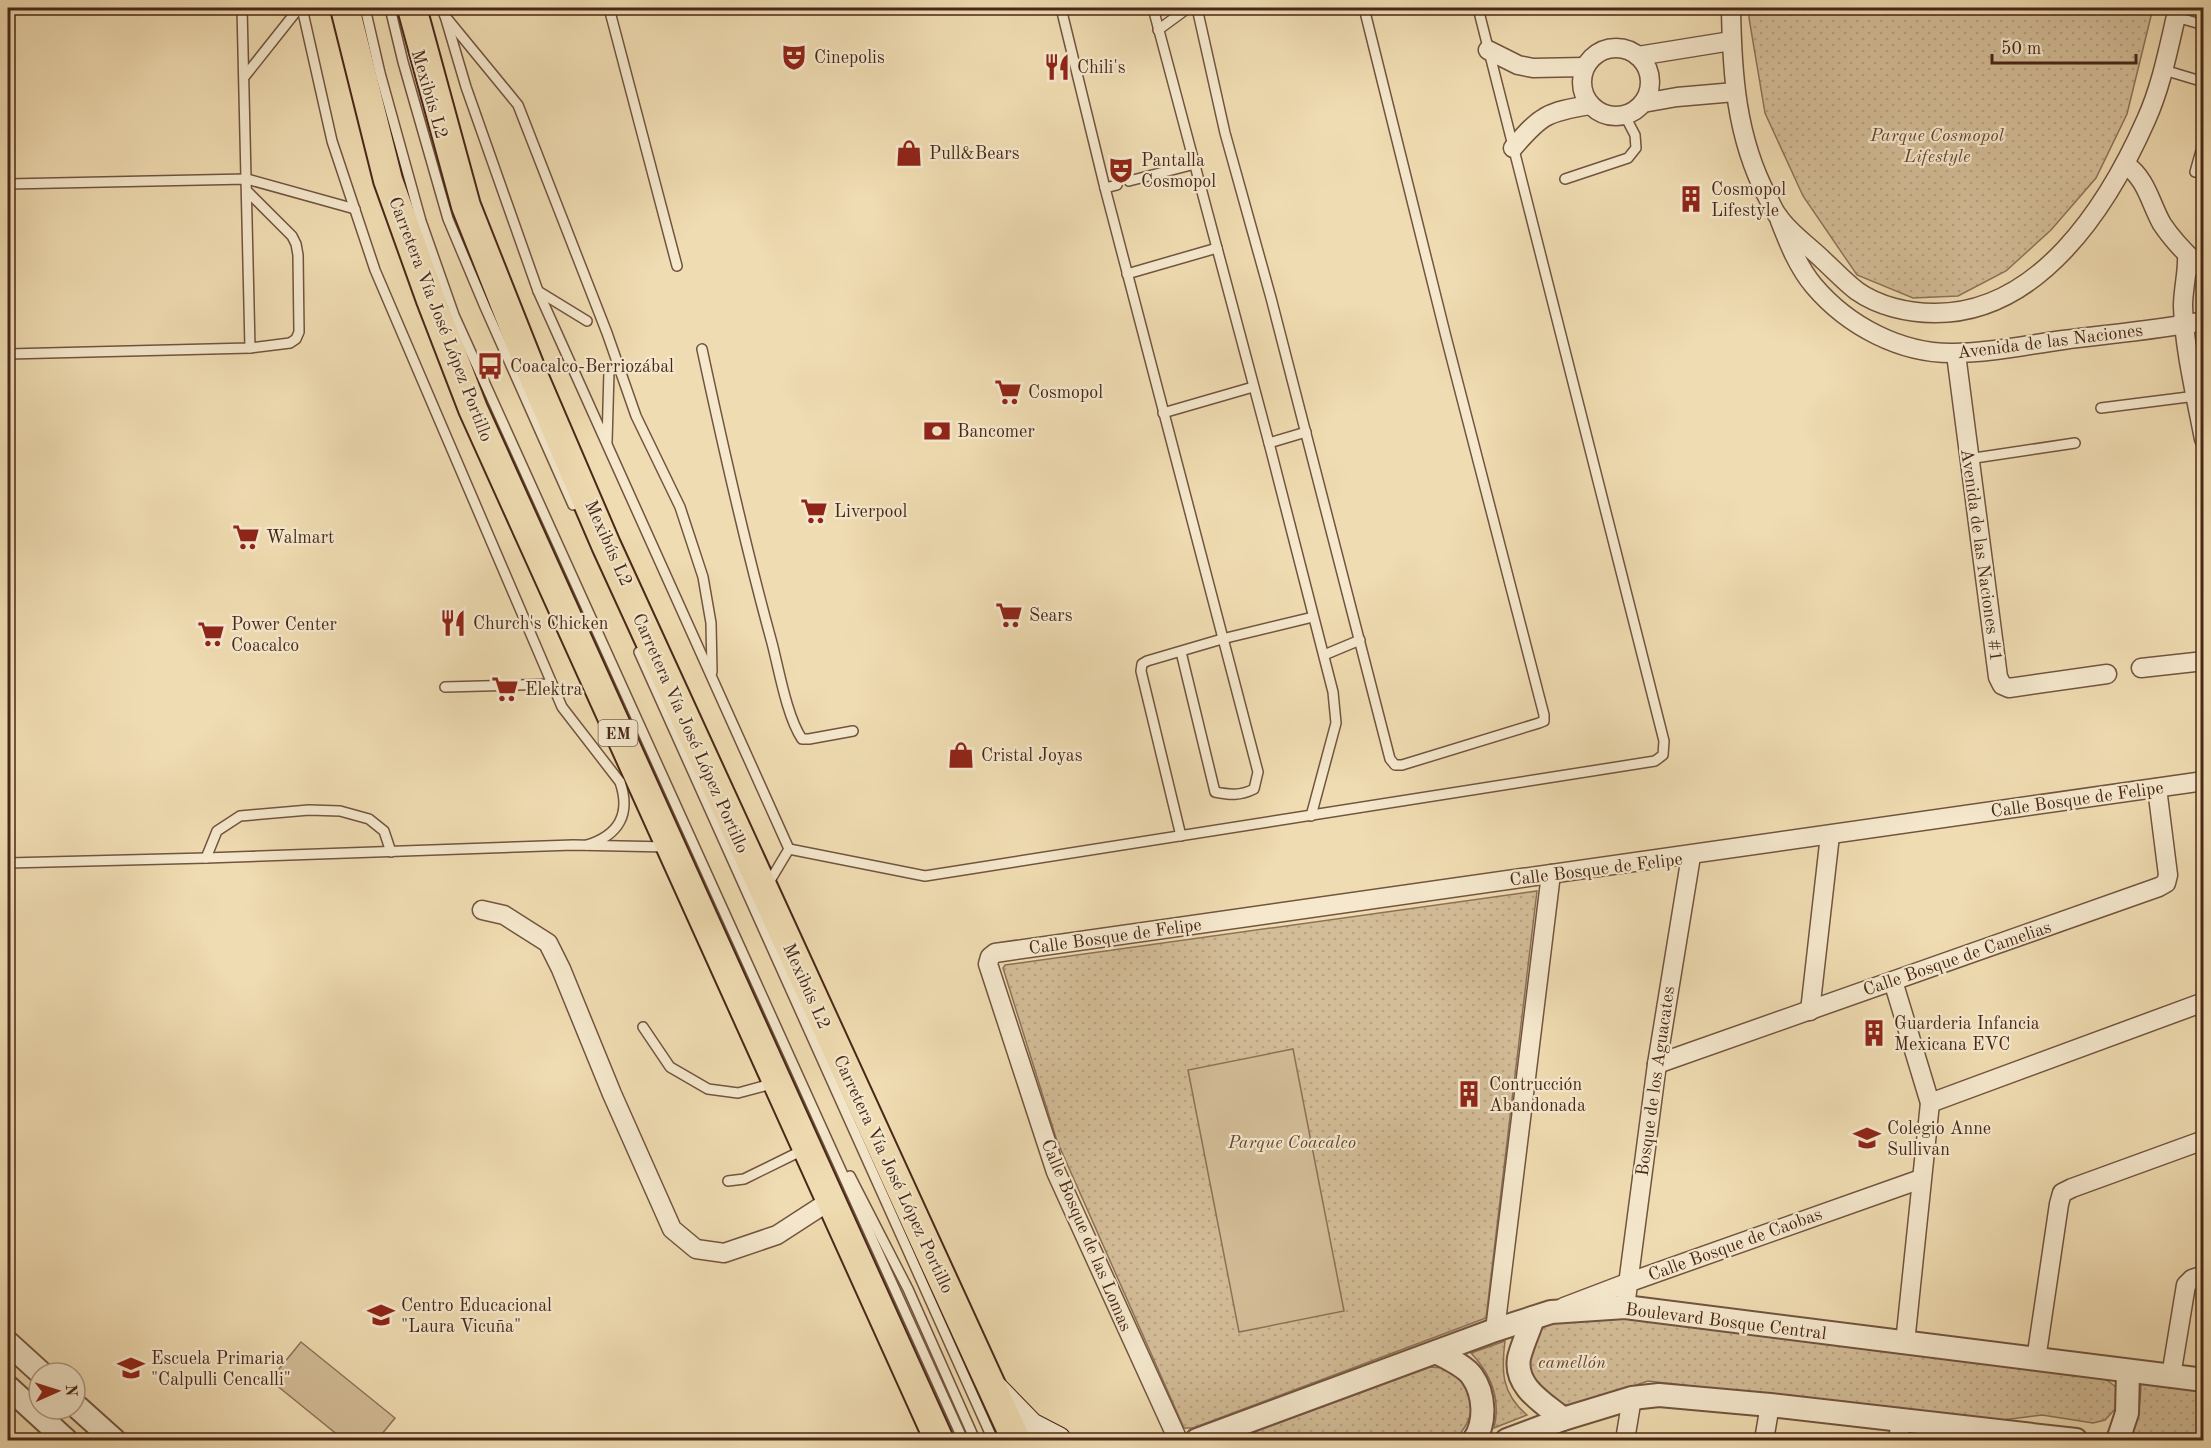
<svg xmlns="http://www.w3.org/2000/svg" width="2211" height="1448" font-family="'Old Standard TT',serif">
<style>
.green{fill:url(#green-dots);stroke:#8e7258;stroke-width:1.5}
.pitch{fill:#d3bd98;stroke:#8e7258;stroke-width:1.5}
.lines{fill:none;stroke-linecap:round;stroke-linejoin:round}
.service-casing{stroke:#72543f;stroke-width:12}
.minor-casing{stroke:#72543f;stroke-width:21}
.tertiary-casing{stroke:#72543f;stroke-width:26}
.secondary-casing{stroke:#482719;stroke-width:28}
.primary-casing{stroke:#482719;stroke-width:32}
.service{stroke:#f5e8cd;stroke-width:9}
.minor{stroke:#f5e8cd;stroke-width:18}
.tertiary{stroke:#f5e8cd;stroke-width:22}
.secondary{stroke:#f5e8cd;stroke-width:26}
.primary{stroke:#f0dcb2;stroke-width:28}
.labels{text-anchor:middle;stroke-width:4.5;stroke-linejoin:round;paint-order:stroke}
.shield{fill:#f5e8cd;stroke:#7c614f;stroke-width:1.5}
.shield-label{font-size:16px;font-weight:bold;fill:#482719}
.poi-label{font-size:18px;fill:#482719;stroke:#f5e8cd;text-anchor:start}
.street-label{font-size:18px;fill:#482719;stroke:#f5e8cd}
.park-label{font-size:18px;font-style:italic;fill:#644532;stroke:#f5e8cd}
</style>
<defs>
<pattern id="green-dots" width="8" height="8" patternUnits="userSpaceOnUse" patternTransform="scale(1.5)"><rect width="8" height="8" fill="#d3bd98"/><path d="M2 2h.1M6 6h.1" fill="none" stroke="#b7a282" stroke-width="1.8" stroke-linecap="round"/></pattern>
</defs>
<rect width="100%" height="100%" fill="#f0dcb2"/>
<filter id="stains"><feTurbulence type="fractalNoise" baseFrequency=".00333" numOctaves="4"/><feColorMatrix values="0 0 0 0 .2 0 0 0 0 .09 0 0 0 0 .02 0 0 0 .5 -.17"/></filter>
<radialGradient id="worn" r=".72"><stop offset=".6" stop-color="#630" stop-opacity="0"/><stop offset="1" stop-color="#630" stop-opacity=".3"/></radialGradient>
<g class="green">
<polygon points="1749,8 2153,8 2127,114 2096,178 2051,230 2006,271 1958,296 1913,298 1857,275 1803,196 1765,113 1749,18"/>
<polygon points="1537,891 1486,1318 1193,1428 1184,1428 1057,1141 1003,968 1005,965"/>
<path d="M1624,1316L2096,1372L2116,1387V1408L2105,1420L2093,1423L2042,1415L2003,1420L1885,1409L1648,1381L1573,1406L1554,1403L1528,1374C1527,1347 1530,1340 1550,1321Z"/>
<path d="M1505,1341C1501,1372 1502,1394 1527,1415L1494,1428C1501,1399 1491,1374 1471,1353Z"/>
<path d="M1430,1367C1436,1367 1443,1368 1449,1370C1481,1384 1477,1419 1454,1440H1233Z"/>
<path d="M2141,1378L2203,1386V1440H2129C2139,1419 2141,1401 2141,1378Z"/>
</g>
<g class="pitch">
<polygon points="1293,1049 1344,1311 1239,1332 1188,1070"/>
<polygon points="301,1342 395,1418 377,1440 344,1440 270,1380"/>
</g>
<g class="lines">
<defs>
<g id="service">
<polyline points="242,8 250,348"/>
<path d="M302,8L332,141L375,270L562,707L620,782C631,814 619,835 587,845"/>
<polyline points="365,8 380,73 421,221 454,315 963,1440"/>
<polyline points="390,8 403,62 448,219 485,307 573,505"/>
<polyline points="441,8 445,16 518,105 607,333 636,416 680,507 703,577 711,623 712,672"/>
<polyline points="609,8 677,266"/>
<polyline points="1061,8 1105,188"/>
<polyline points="1153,8 1269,443 1333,692 1336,723 1311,816"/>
<polyline points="1197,8 1225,133 1271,298 1390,759 1395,765 1402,765 1539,723 1544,721 1544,715 1446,337 1364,8"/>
<polyline points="445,16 466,87 538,291 789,849 768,884"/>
<polyline points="2176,17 2204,25"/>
<polyline points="1158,30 1188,8"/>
<polyline points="2164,70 2204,82"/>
<polyline points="245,76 299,8"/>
<polyline points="2195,172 2204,140"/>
<polyline points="1565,179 1628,158 1636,148 1635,135 1625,116"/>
<polyline points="1129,181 1195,164"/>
<polyline points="8,184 247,179 355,209"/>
<path d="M1117,185L1105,188L1258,772L1254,789C1240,796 1230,795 1215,792L1181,652"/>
<polyline points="1127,274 1217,248"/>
<polyline points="538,291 587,321"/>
<path d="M702,349C723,447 745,545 772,643C779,670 787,717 802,739H809L853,731"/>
<polyline points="8,354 250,348 290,343 296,339 299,332 298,255 296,244 292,236 248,192"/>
<polyline points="2101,408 2196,396"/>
<polyline points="1163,413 1253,387"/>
<polyline points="607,442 609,371"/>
<polyline points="1269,443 1306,432"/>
<polyline points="1968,459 2075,443"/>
<polyline points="639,652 993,1440"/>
<polyline points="1324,655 1360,640"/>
<polyline points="445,687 552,684"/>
<polyline points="1181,836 1141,671 1142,664 1147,661 1222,639 1313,617"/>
<polyline points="789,849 925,876 1655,761 1663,755 1664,741 1478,8"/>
<polyline points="206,858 217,831 240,816 309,810 340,811 369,819 384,831 391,852"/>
<polyline points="8,863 206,858 573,845 668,847"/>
<polyline points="643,1027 670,1067 708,1089 738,1093 775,1083"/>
<polyline points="850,1176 908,1289 975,1440"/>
<polyline points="728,1181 744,1179 805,1149"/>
</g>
<g id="minor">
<path d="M1731,8C1732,73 1736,137 1767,196C1771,203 1773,210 1778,216C1789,233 1809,246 1823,260C1834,270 1845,282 1857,291C1878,306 1908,313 1934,313C2039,314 2108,206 2146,120C2162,85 2169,45 2178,8"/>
<circle cx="1616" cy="82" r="34"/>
<polyline points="1488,50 1518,65 1533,68 1585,67"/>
<polyline points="1638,56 1731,41"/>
<polyline points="1643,103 1677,97 1735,92"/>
<path d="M1513,148C1541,115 1547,112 1590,105"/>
<path d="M2125,164C2147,179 2150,203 2162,224C2174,242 2188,256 2204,270"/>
<path d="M1780,221C1789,244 1798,267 1814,286C1848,326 1901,354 1954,353C1990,353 2027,345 2063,340C2110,334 2157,330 2204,321"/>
<path d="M2187,255C2188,272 2183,289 2183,306C2184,347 2196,397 2204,439"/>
<polyline points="1956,354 1998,677 2002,685 2009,688 2107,674"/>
<polyline points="2141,668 2204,661"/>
<polyline points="482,910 504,915 548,943 561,969 612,1094 672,1229 696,1249 724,1253 777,1235 831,1200"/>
<polyline points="1893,981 1930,1103 1905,1343"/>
<polyline points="1810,1011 1830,835"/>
<polyline points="1657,1064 2159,887 2166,883 2168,875 2157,788"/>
<polyline points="1930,1103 2204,1002"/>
<polyline points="1564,1307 1627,1283 1921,1179"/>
<polyline points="1625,1307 1657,1064 1691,856"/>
<polyline points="1495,1330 1551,874"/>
<polyline points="2036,1360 2059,1204 2062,1193 2072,1188 2204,1140"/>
<polyline points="2171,1376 2186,1285 2192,1279 2204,1275"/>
<path d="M1178,1440L1056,1172L988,964L990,957L995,953C1397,896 1801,842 2204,781"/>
<polyline points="1625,1440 1632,1398"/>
<polyline points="1764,1440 1770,1405"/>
<polyline points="1898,1440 1901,1420"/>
</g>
<g id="tertiary">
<path d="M1533,1318C1529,1331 1522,1345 1519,1358C1514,1387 1544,1403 1563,1419"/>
<polyline points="8,1343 41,1373"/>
<path d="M1436,1352C1447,1358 1465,1366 1472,1376C1485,1394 1486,1423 1474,1440"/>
<polyline points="8,1387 66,1440"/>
<polyline points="75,1405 114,1440"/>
<polyline points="1197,1440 1495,1330 1551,1312 1625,1307 2204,1380"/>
<polyline points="1507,1440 1563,1419 1632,1398 1659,1395 1770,1405 2076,1440"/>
<polyline points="2118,1440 2127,1413 2128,1371"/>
</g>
<polyline id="secondary" points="996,1390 1031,1426 1058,1440"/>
<g id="primary">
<polyline points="345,8 388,180 431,300 473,409 939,1440"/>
<polyline points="412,8 466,206 533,375 606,545 1016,1440"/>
</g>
</defs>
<use href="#service" class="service-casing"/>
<use href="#minor" class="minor-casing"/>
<use href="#tertiary" class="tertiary-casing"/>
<use href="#secondary" class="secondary-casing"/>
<use href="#primary" class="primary-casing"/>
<use href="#service" class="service"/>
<use href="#minor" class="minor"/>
<use href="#tertiary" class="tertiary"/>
<use href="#secondary" class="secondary"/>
<use href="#primary" class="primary"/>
</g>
<defs>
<symbol id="theatre-bare" viewBox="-9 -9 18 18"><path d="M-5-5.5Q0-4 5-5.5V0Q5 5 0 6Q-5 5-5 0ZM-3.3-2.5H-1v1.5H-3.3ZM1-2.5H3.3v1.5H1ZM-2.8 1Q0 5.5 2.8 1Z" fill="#8f2418" stroke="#f5e8cd" stroke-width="2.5" paint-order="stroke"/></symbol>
<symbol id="restaurant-bare" viewBox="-9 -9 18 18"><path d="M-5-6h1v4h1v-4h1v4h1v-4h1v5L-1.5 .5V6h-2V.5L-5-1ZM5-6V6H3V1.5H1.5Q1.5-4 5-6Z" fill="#8f2418" stroke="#f5e8cd" stroke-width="2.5" paint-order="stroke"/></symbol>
<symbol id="shop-bare" viewBox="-9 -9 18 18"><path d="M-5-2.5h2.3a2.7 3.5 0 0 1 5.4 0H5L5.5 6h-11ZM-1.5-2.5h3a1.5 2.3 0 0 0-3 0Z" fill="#8f2418" stroke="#f5e8cd" stroke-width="2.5" paint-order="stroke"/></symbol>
<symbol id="building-bare" viewBox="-9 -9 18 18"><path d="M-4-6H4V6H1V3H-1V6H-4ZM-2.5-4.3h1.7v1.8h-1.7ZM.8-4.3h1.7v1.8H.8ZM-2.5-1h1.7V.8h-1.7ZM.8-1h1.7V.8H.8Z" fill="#8f2418" stroke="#f5e8cd" stroke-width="2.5" paint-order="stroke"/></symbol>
<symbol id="bus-bare" viewBox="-9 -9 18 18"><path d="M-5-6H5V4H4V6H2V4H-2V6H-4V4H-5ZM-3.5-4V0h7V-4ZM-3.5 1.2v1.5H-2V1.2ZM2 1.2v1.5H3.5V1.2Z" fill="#8f2418" stroke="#f5e8cd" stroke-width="2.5" paint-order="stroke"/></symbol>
<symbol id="supermarket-bare" viewBox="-9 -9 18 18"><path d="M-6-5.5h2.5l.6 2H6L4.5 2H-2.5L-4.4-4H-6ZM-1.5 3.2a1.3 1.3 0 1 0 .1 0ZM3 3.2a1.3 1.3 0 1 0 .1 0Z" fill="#8f2418" stroke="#f5e8cd" stroke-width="2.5" paint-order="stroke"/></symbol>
<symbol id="bank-bare" viewBox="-9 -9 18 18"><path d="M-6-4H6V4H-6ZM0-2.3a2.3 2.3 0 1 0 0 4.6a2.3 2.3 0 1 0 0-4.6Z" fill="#8f2418" stroke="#f5e8cd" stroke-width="2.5" paint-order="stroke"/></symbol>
<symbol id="university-bare" viewBox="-9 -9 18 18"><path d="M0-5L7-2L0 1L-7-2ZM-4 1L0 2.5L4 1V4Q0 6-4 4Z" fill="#8f2418" stroke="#f5e8cd" stroke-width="2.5" paint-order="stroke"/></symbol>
<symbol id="school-bare" viewBox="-9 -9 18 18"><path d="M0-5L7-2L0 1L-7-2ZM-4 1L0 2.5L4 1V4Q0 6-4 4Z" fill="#8f2418" stroke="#f5e8cd" stroke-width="2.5" paint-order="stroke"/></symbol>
</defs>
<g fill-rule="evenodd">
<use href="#theatre-bare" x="775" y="38" width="38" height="38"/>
<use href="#restaurant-bare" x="1038" y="48" width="38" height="38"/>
<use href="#shop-bare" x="890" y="134" width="38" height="38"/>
<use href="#theatre-bare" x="1102" y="151" width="38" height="38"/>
<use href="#building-bare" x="1672" y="180" width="38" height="38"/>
<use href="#bus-bare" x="471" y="347" width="38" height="38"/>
<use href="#supermarket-bare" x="989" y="373" width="38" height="38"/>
<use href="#bank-bare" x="918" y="412" width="38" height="38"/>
<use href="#supermarket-bare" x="795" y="492" width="38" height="38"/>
<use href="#supermarket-bare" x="227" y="518" width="38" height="38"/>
<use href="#supermarket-bare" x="990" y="596" width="38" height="38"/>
<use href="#restaurant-bare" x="434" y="604" width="38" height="38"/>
<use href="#supermarket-bare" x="192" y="615" width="38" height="38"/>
<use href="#supermarket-bare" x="486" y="670" width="38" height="38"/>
<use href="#shop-bare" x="942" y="736" width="38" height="38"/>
<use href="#building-bare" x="1855" y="1014" width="38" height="38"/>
<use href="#building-bare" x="1450" y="1075" width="38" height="38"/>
<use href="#university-bare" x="1848" y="1119" width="38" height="38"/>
<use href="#school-bare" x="362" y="1296" width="38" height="38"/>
<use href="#school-bare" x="112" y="1349" width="38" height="38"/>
</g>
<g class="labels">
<rect class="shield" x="598.5" y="720" width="39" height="26" rx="4.5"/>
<g class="shield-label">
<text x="618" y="739">EM</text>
</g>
<g class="poi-label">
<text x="814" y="63">Cinepolis</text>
<text x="1077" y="73">Chili's</text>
<text x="929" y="159">Pull&amp;Bears</text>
<text x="1141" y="166">Pantalla<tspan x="1141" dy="21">Cosmopol</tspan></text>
<text x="1711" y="195">Cosmopol<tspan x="1711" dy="21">Lifestyle</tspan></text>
<text x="510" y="372">Coacalco-Berriozábal</text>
<text x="1028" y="398">Cosmopol</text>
<text x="957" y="437">Bancomer</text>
<text x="834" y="517">Liverpool</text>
<text x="266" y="543">Walmart</text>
<text x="1029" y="621">Sears</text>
<text x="473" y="629">Church's Chicken</text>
<text x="231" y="630">Power Center<tspan x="231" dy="21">Coacalco</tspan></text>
<text x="525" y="695">Elektra</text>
<text x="981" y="761">Cristal Joyas</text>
<text x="1894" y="1029">Guarderia Infancia<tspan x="1894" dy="21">Mexicana EVC</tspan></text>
<text x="1489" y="1090">Contrucción<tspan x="1489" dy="21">Abandonada</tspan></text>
<text x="1887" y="1134">Colegio Anne<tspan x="1887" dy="21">Sullivan</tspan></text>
<text x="401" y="1311">Centro Educacional<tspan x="401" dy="21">"Laura Vicuña"</tspan></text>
<text x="151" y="1364">Escuela Primaria<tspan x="151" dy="21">"Calpulli Cencalli"</tspan></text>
</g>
<g class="street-label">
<text transform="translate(430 94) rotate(74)" y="6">Mexibús L2</text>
<text transform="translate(441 319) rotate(69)" y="6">Carretera Vía José López Portillo</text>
<text transform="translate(2050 341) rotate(-7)" y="6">Avenida de las Naciones</text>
<text transform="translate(609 543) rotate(66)" y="6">Mexibús L2</text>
<text transform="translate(1982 555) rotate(82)" y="6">Avenida de las Naciones #1</text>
<text transform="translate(691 733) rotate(66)" y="6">Carretera Vía José López Portillo</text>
<text transform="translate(2077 799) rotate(-8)" y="6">Calle Bosque de Felipe</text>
<text transform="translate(1596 869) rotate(-7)" y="6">Calle Bosque de Felipe</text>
<text transform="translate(1115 936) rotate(-8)" y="6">Calle Bosque de Felipe</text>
<text transform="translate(1957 958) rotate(-19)" y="6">Calle Bosque de Camelias</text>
<text transform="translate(807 986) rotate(66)" y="6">Mexibús L2</text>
<text transform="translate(1655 1081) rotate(-82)" y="6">Bosque de los Aguacates</text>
<text transform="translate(894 1174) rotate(65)" y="6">Carretera Vía José López Portillo</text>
<text transform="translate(1087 1235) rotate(67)" y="6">Calle Bosque de las Lomas</text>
<text transform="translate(1735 1244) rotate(-20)" y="6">Calle Bosque de Caobas</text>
<text transform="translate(1726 1321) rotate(7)" y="6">Boulevard Bosque Central</text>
</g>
<g class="park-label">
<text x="1937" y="141">Parque Cosmopol<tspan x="1937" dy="21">Lifestyle</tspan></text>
<text x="1292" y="1148">Parque Coacalco</text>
<text x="1572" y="1368">camellón</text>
</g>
</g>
<rect width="2211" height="1448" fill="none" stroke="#f0dcb2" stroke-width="30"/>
<rect x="9" y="9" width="2193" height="1430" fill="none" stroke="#482719" stroke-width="3"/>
<rect x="15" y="15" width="2181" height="1418" fill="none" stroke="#482719" stroke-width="1.5"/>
<g transform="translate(57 1391) rotate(87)"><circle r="28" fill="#f5e8cd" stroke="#b09b85" stroke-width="1.5"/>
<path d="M0-4.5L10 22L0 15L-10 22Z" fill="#8f2418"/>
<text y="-9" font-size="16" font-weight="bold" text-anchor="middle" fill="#482719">N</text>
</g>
<path d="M1992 54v9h144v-9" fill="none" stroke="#482719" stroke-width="3"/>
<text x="2001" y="54" font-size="18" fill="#482719" stroke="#f5e8cd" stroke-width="4.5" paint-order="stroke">50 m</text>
<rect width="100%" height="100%" filter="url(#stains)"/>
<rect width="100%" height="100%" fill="url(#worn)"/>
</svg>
